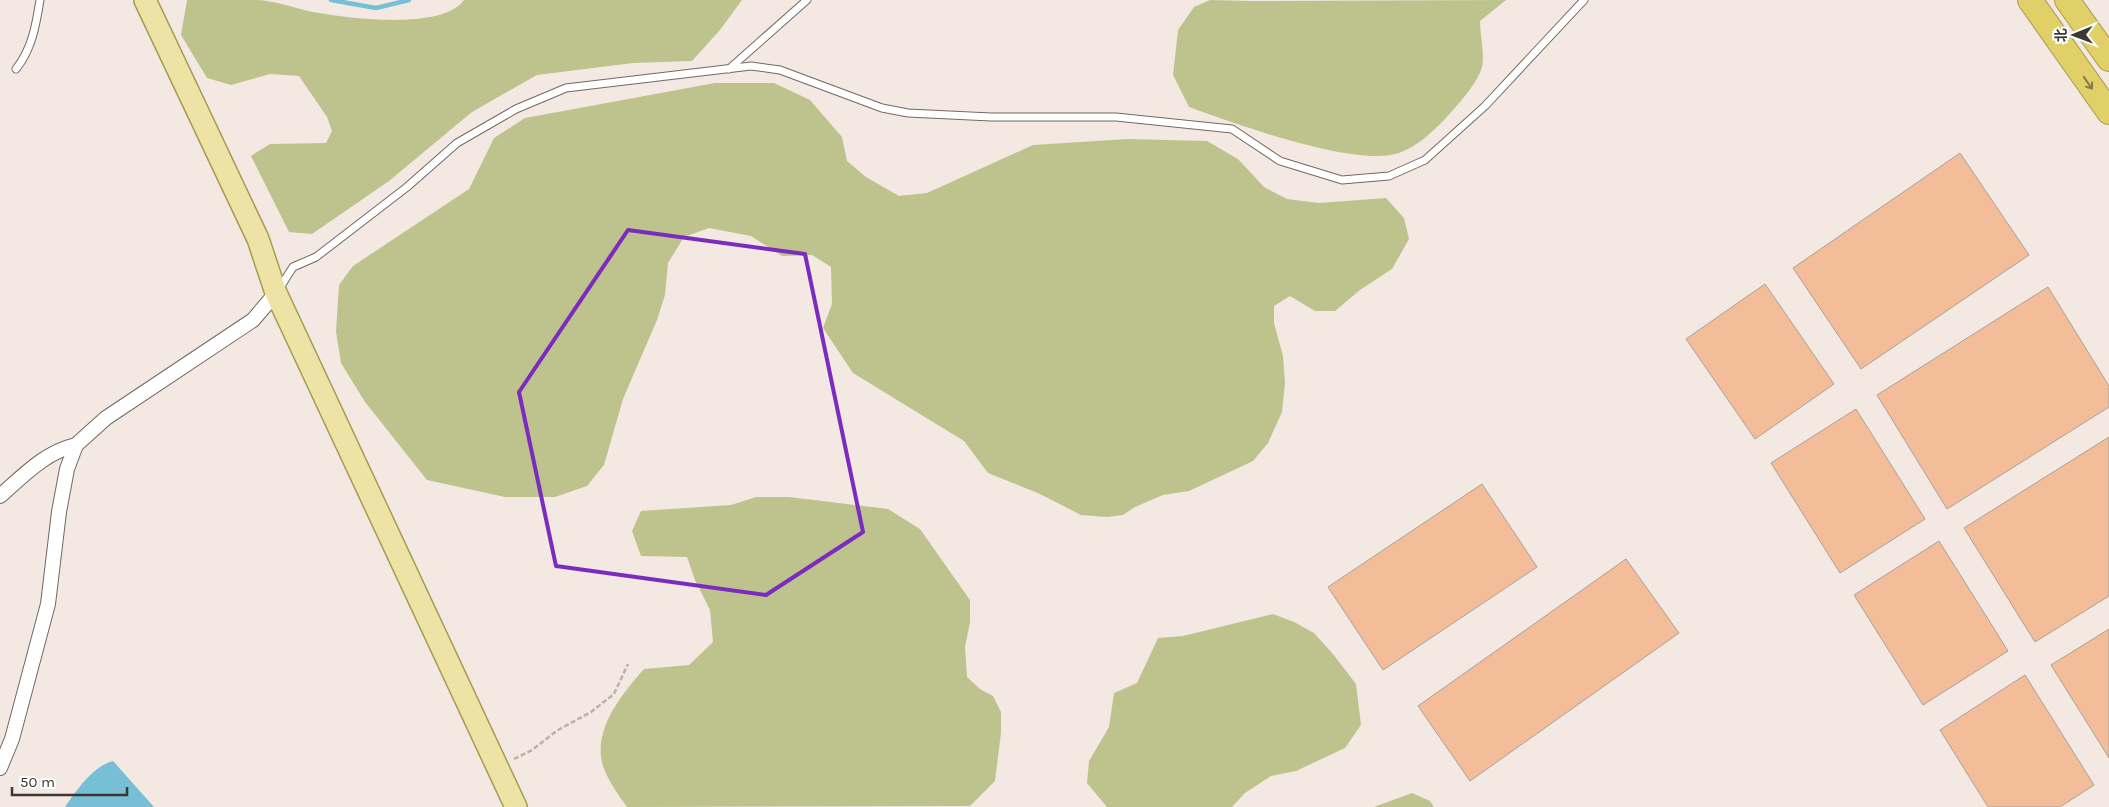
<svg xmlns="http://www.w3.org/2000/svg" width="2109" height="807" font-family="Karla,'Noto Sans SC',sans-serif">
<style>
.green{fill:#bec38d}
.water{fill:#77bfd6}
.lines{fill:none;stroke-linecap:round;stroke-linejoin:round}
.stream{stroke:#77bfd6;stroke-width:4.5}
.building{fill:#f3bd99;stroke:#aaa09a}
.lane-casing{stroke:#726963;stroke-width:9}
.street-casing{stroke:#726963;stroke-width:16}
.primary-casing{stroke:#a79a55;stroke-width:24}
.highway-casing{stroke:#a79a55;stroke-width:26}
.path{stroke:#b9b1ab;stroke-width:2.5;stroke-dasharray:5 2.5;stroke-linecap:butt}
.lane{stroke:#fff;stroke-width:7}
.street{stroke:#fff;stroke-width:14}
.primary{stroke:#ede3a4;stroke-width:21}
.highway{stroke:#e1d067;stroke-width:24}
.oneway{stroke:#867c4b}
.marked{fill:none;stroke:#7b2cbf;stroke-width:4;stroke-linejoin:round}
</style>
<rect width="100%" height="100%" fill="#f3e9e2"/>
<g class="green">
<path d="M187,0C211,0 236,0 260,0C278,2 295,8 313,12C346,18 442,31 464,0H742L720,30L692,61L633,63L537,75L472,112L389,181L312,234L289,232L251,156L270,144L326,143L332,131L327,117L299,76L270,74L231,85L207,78L181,35Z"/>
<path d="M1210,0L1251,1L1506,0L1480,21C1480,34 1485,56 1482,67C1478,83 1456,107 1445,119C1431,133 1418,146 1399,153C1355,168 1234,123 1189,107L1173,75L1178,30L1194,7Z"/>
<polygon points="715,83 774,83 810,100 842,137 847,161 866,177 899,196 927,193 1033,145 1128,139 1207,141 1238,159 1264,187 1287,199 1319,203 1386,198 1404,218 1409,239 1392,269 1360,290 1335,311 1315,311 1290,296 1274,306 1274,323 1283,356 1285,383 1282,412 1268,443 1253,461 1189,491 1163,495 1135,507 1123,515 1107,517 1081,515 1040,494 988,473 964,441 853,373 823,328 832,304 831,267 812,255 782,256 751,236 709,228 684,237 668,263 665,295 657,320 623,399 604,465 587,486 555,497 505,497 427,480 365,402 341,363 336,332 339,285 353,266 469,189 494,138 525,118"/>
<path d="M756,497H789L888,509L920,529L970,600V622L965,647L967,677L980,689L993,696L1001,712V733L995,781L970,806L627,807C618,795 608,780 603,766C592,730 622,694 644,669L689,665L713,642L710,610L695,580L687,557L641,556L632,531L641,511L731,505Z"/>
<polygon points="1273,614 1294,622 1314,633 1333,654 1356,684 1361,725 1345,748 1296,771 1271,776 1245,793 1232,807 1107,807 1087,783 1089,761 1109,727 1114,693 1137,683 1158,638 1183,636"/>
<polygon points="1412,793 1430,801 1434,807 1374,807"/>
</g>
<path class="water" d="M113,761L154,807H65C76,791 93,766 113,761Z"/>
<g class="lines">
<polyline class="stream" points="331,0 376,8 409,0"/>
</g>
<g class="building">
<polygon points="1960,153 2029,255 1861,369 1793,268"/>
<polygon points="1765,284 1834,384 1755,439 1686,339"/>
<polygon points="2048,287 2109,386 2109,407 1947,509 1877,395"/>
<polygon points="1856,409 1925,519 1840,573 1771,463"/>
<polygon points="2109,437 2109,596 2035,642 1964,528"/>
<polygon points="1482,484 1537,567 1383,670 1328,587"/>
<polygon points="1939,541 2008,651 1923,705 1854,595"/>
<polygon points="1626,559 1679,633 1470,781 1418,706"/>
<polygon points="2109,629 2109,758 2051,665"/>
<polygon points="2025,675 2094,785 2060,807 1988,807 1940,730"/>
</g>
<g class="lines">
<defs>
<g id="lane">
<path d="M16,69C32,49 36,25 40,0"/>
<polyline points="729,69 807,0"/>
<polyline points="279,289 293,267 316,257 407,187 457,143 516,109 566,88 751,66 780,70 882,108 908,113 991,117 1116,117 1232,129 1280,161 1342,180 1389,176 1425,160 1485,106 1584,0"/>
</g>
<g id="street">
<path d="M0,496C23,476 45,452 76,445"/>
<polyline points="0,768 12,739 48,604 59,512 67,469 76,445 106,418 253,320 276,293"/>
</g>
<polyline id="primary" points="145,0 258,239 276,293 516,807"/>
<g id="highway">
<polyline points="2030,0 2109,112"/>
<polyline points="2067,0 2109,59"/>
</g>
</defs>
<use href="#lane" class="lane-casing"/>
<use href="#street" class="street-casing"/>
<use href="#primary" class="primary-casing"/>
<use href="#highway" class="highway-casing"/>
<polyline class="path" points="514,759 532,750 558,730 591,712 614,694 628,664"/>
<use href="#lane" class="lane"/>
<use href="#street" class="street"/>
<use href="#primary" class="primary"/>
<use href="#highway" class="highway"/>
</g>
<defs><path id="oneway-shaft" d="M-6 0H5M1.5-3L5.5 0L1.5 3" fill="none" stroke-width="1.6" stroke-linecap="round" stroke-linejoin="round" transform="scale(1.25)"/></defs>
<use class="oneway" href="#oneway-shaft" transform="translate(2088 83) rotate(55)"/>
<path class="marked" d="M628,230L805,254L863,532L766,595L556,566L519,392Z"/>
<g transform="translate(2074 35) rotate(269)" stroke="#ffffff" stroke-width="4" paint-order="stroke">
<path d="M0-4L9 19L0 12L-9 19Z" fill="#3b3734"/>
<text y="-8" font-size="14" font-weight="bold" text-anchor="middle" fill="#3b3734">北</text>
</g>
<path d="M12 787v8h115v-8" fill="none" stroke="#3b3734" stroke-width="2.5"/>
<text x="20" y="787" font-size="15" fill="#3b3734" stroke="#ffffff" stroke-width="4" paint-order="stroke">50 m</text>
</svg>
